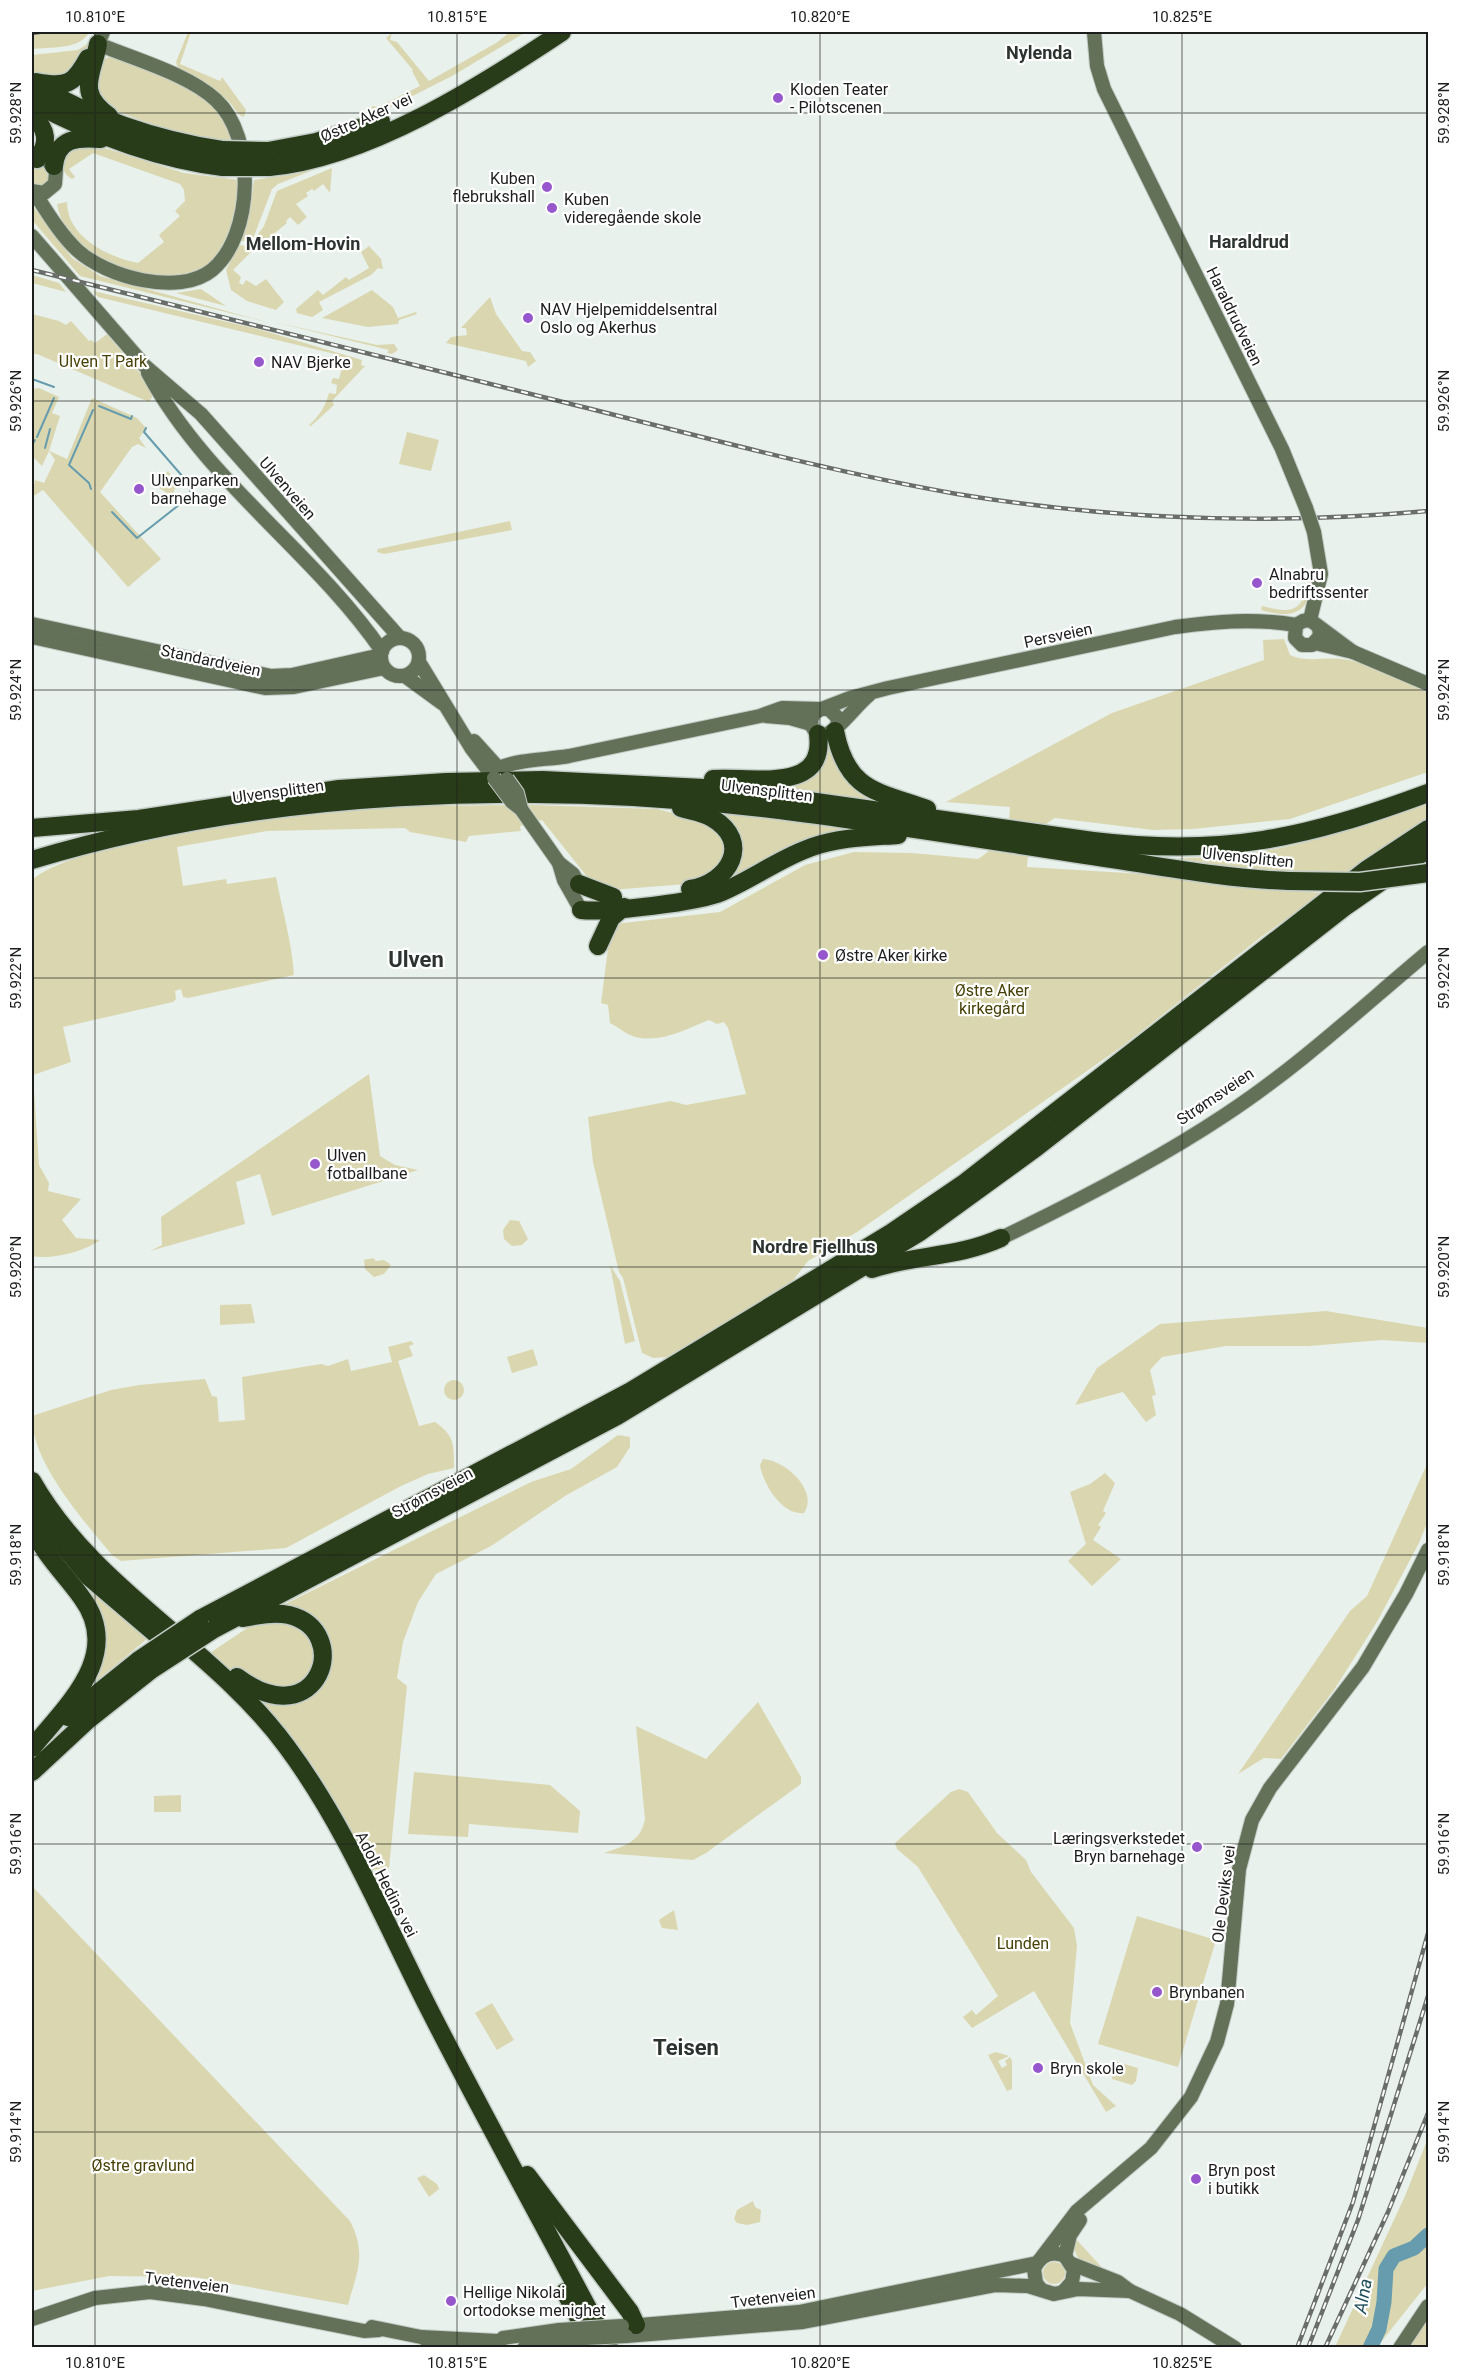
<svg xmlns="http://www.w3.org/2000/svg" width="1460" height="2379" font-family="Roboto,sans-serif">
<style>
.green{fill:#dad7b0}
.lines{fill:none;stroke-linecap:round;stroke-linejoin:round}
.stream{stroke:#669cad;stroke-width:2}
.river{stroke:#669cad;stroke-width:15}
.secondary-casing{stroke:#c3cbc6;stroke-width:16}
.highway-casing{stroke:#c3cbc6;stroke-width:21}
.secondary{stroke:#627158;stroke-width:14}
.highway{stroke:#283c19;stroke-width:18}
.rail-casing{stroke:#696e6b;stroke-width:4.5}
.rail{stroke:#fff;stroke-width:2;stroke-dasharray:7;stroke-linecap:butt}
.secondary-bridge-casing{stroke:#c3cbc6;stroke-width:16;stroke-linecap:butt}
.highway-bridge-casing{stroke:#c3cbc6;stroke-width:21;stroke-linecap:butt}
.secondary-bridge{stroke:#627158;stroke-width:14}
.highway-bridge{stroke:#283c19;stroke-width:18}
.ticks{fill:none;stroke:#1b1e1c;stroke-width:1.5;stroke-opacity:0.45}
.poi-dot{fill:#9657cd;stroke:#fff;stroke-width:2}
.labels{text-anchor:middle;stroke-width:4.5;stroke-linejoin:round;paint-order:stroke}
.poi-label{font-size:16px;fill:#1b1e1c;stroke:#fff;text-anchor:start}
.street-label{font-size:16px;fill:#1b1e1c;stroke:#fff}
.park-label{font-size:16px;fill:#474107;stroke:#fff}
.neighbourhood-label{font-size:18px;font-weight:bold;fill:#2d3430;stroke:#fff}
.water-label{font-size:18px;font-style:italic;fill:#1f4e5b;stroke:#fff}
.district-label{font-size:22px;font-weight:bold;fill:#2d3430;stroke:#fff}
.neatline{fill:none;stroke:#1b1e1c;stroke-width:2}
.ticks-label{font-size:15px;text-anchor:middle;fill:#1b1e1c}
</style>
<rect width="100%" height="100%" fill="#e8f1eb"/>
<g class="green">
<path d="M46,32H89C81,50 49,47 32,49V35Z"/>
<path d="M188,32H191L180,64L220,81L222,77L246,110L244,117C236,115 234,105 226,99C211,85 195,79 178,68L176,62Z"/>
<polygon points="510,32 526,32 452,76 375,115 370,115 372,106 378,107 420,86 412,71 413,70 386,38 392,33 390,40 397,42 429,81 496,43"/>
<path d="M93,40C80,69 66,87 32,72V55L78,50Z"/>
<path d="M109,57C134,60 200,89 216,107C226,118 231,130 236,144L158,127L104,106L94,78L101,61Z"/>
<path d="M95,145L184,173L240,180C235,213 229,251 200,270C173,288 110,267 86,249C72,239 60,222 57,204L67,202C67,237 108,257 138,263L164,242L159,235L180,216L175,211L185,201L184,190L180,184L93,153L69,169L75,177L72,179C60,172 63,163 63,151Z"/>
<polygon points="336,161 278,184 272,189 254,236 249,241 240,241 250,211 254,180 300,173 286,172"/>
<circle cx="40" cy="176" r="10"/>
<polygon points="332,168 330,193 323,184 314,191 312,189 306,193 308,196 296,204 307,217 298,225 290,217 286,221 287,223 254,250 250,245 264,226 277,191"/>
<polygon points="32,205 72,258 100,276 270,323 80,276 32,220"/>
<polygon points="239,245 248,246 252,251 233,270 241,277 239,283 243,285 246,280 256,286 266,279 284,302 276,310 247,301 231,290 226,270"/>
<polygon points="369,246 381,259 383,269 378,268 371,275 319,302 323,310 312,317 297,313 296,309 318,290 323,295 346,277 349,280 369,268 361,252"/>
<polygon points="32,275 59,283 66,292 32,283"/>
<polygon points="201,289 226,306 176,293"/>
<polygon points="372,290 393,307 398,318 416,312 417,314 399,320 398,324 368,327 322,318"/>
<path d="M93,291L258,329L362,360L361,365L365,366L332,401L334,405L311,426L309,425C319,417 326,405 329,393L336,394L337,385L331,383L333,378L339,379L344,360L338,358L339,355L98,297Z"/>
<polygon points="490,297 496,314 522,351 530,352 536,361 528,367 526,361 446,343 451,337 467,335 466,328 461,328"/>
<polygon points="32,314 59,321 66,325 71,321 89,341 91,340 95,343 107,334 144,378 154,394 149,402 37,354 32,354"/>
<polygon points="274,322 377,345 394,344 398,350 392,354 387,353 389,350"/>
<polygon points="39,388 59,397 52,413 60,416 49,451 67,459 92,398 137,418 146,428 139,438 146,448 138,444 132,447 100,492 161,559 128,587 43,490 32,497 35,480 44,483 55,460 49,451 42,466 32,456 32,389"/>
<polygon points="407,432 439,440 431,471 399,464"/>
<polygon points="168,471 177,484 172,496 159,488 162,477"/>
<polygon points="510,521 512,530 384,554 377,552 378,549"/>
<path d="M1312,580C1309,617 1290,618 1261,610L1262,606C1292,614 1302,612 1309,581Z"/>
<path d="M1284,639L1290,655C1308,663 1323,657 1341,659C1371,662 1401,681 1428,693V772L1290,819L1193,829L1153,830L1055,818C1038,827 1028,848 1027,867L1144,874L1241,887L1323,893L1261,937L1124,1045L857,1232L808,1261L791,1283L667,1357L653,1358L642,1353L623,1278L619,1272L593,1162L588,1117L671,1101L686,1105L746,1094L728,1028L724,1022L717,1024L709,1020C686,1029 656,1046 630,1035C623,1032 617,1026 610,1023L608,1005L601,1003L609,941L615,924L720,912L805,865L854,852L912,853L978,859L992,849L1009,821L1010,807L946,802L1112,713L1264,660L1263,640Z"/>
<polygon points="833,742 890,802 736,782 784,782 823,743"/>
<path d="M1428,801V818L1348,873H1294L1235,868L1176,858C1274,858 1338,835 1428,801Z"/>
<path d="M532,805L657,809L708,822L726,845L718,870L686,884L611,890L593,884L542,820L520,826L521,831L469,836L466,842L410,832L405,828L267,831L177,847L183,886L226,879L227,884L276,877C282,910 292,942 294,975L188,998L183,997L181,989L175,991L176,999L173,1002L63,1027L71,1062L33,1075L39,1165L49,1183L48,1191L81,1199L62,1220L76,1238L100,1240C84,1252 51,1260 32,1256V880C54,861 100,851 129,845C220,824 316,811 409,806C450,805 491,806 532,805Z"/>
<polygon points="722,814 787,819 867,832 711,891 733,827"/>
<polygon points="369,1074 380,1156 395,1165 418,1170 272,1216 260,1174 236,1182 245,1224 150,1251 162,1245 161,1217"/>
<polygon points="510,1220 519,1221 528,1239 522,1245 512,1246 504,1239 503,1230"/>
<polygon points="373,1258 376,1261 384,1260 391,1265 384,1274 374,1277 365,1269 364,1260"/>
<polygon points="610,1265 620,1281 635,1341 625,1344"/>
<polygon points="251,1304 255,1323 220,1325 220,1305"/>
<polygon points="1326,1311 1428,1328 1428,1343 1382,1340 1309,1346 1226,1346 1162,1357 1150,1370 1156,1395 1152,1396 1156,1415 1146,1422 1123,1392 1075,1405 1097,1368 1160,1324"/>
<path d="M411,1341L414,1344L409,1346L413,1356L398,1361L419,1426L435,1422C455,1436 454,1445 454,1468L428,1474L401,1486L286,1548L121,1561L112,1555C84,1521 31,1462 32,1416L111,1390L139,1385L205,1379L212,1396L217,1397L219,1422L245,1420L242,1377L321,1364L328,1366L348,1359L351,1371L392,1362L388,1347Z"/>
<polygon points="533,1349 538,1365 512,1373 507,1357"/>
<circle cx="454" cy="1390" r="10"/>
<path d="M618,1435L630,1437V1447L617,1467L565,1496L491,1546L436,1574L418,1602L403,1642L397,1678L407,1686L389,1868L373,1870C343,1815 313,1757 270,1711C251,1691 230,1672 210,1653L277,1608L531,1482L571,1469Z"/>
<path d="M763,1459C785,1460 819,1491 804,1513C782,1516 763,1484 760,1465Z"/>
<polygon points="1428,1462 1428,1521 1419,1543 1377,1622 1334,1690 1281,1759 1264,1758 1238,1774 1350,1611 1367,1596"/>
<polygon points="1105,1473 1115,1483 1103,1511 1106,1513 1098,1525 1101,1527 1093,1540 1121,1559 1092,1586 1068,1561 1086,1544 1070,1492 1090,1484"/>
<polygon points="62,1559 147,1639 83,1692 101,1649"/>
<path d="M758,1702L801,1777V1784L706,1853L693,1860L604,1853C624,1846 641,1842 645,1819L636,1726L706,1759Z"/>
<polygon points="414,1772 550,1785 580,1811 578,1833 469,1824 468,1837 408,1834"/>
<polygon points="959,1789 968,1792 997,1833 1026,1860 1031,1872 1074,1928 1077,1946 1070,2023 1093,2085 1116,2106 1106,2112 1034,1991 972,2028 963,2017 972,2010 976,2015 998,1996 918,1867 897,1849 895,1843 951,1792"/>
<polygon points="181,1795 181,1812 154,1812 154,1796"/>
<path d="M32,1886L350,2221C367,2254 357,2272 348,2305L194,2277L109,2276L32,2291Z"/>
<polygon points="674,1910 678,1930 662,1928 659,1920"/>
<polygon points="1137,1916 1216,1940 1178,2067 1098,2044"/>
<polygon points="492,2003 514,2040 497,2050 475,2013"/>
<polygon points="996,2052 1009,2056 998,2061 1002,2068 1007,2065 1005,2061 1010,2057 1012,2061 1012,2089 1007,2091 988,2055"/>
<polygon points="1117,2062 1138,2068 1136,2081 1132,2085 1112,2079 1111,2072"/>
<polygon points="1428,2138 1428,2283 1377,2347 1335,2347 1405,2196"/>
<polygon points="424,2175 437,2184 439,2189 429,2197 417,2178"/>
<polygon points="753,2201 755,2207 761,2210 760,2222 747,2225 737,2223 734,2219 737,2210"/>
<path d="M1075,2238L1107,2273C1088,2264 1071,2263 1075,2238Z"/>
<circle cx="1054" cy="2273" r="11"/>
<polygon points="1428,2316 1428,2347 1406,2347"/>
</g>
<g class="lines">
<g class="stream">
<polyline points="32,379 54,387"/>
<polyline points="99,406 131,419 132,416"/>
<polyline points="146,428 144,432 190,485 190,491"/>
<polyline points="37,437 54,398"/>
<polyline points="32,445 35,440"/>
<polyline points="45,448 50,429"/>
<polyline points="91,489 89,483 69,465 93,410"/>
<polyline points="112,512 137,538 189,497"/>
</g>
<polyline class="river" points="1370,2348 1379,2329 1384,2302 1386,2269 1394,2256 1414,2248 1428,2235"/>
<defs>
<g id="secondary">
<polyline points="1094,32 1097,66 1104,89 1282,449 1306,508"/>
<polyline points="32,191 44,193 55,184 56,170 48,161"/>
<path d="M34,192C47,212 60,234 77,250C106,277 179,297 212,270C254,235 256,137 216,100C188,74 134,59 98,44L103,32"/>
<polyline points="32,236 145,366 201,414 400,638"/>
<path d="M148,373C206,481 313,551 382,651"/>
<polyline points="1310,620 1321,574 1314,532"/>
<polyline points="32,624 271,676 292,675 381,655"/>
<polyline points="1319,628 1320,636 1312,645 1302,645 1295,638 1296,625 1303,621 1310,620 1353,652"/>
<polyline points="32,637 265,688 294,687 384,668"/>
<circle cx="400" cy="657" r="19"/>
<polyline points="1315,643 1353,652 1428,684"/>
<polyline points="419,662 472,749 494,778"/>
<polyline points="405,676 442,703"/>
<path d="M824,708L850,698L888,688L1175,627C1216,621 1256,618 1296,625"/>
<polyline points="766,716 790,718 811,724"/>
<path d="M837,727L838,718L829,709C811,707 804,727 821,735C835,736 855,706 869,695"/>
<polyline points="474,741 503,773"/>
<path d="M494,778L499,768C521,759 545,760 569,756L760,716L782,708L820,709"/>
<polyline points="521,809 559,863 573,874 579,884"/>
<polyline points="559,863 564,880 581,910"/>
<path d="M1001,1238C1076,1202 1156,1161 1225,1115C1297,1068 1362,1007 1428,952"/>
<polyline points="1065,2256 1070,2235 1080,2220"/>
<polyline points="1042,2257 1077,2211 1151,2148 1191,2097 1217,2042 1227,2004 1239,1869 1252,1820 1270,1788 1363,1667 1406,1594 1428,1550"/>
<polyline points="1072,2264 1118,2282 1130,2291 1180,2314 1235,2348"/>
<path d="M1040,2288L1036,2283L1034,2269C1040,2255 1051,2250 1065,2256L1074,2270L1072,2282L1064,2291"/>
<polyline points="32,2319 95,2298 150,2292 204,2299 364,2331 379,2330"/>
<polyline points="628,2326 799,2312 1037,2263"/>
<polyline points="372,2327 421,2337 497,2341"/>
<polyline points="626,2336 803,2322 996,2285 1028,2286 1054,2294 1078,2289 1130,2291"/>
<polyline points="425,2339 452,2348"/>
<polyline points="494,2348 503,2338 559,2330"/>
<polyline points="524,2348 543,2342 565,2339"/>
<polyline points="1400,2348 1428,2306"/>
</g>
<g id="highway">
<path d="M98,44C92,76 76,92 109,116"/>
<path d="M36,82C67,88 74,84 88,58"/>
<path d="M32,83C90,117 156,140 222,150"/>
<path d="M32,102C90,133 157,159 223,167"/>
<path d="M32,115C47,129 50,142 37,159"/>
<polyline points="268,151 316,142 381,121"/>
<path d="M54,166C57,138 77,137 101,139"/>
<path d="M269,167C368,158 481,86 562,32"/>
<path d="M835,731C847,791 876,791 927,809"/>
<path d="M713,779C751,776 826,795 818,734"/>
<path d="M681,808C691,811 703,812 712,818C753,842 729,883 690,889"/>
<path d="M32,828L139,819L339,789L446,782L543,780L724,789L1093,841C1224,857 1306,838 1428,793"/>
<path d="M32,860C263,790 532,780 771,809C885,823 998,842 1112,859C1170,868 1230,879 1289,881"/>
<polyline points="579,884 613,897"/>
<path d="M581,910C607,913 699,902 722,892C753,879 780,858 812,847C840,837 869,837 898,835"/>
<polyline points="598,946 611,918 624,907"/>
<path d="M872,1269C917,1254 956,1258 1001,1238"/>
<path d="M32,1481C94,1590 214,1647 287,1747C345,1825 384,1920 428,2007C486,2121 549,2234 609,2348"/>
<polyline points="32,1508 89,1577 177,1652"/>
<path d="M32,1527C44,1555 65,1574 82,1598C124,1655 66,1706 32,1748"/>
<polyline points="200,1619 631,1391 891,1233 963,1184 1366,870 1428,829"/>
<polyline points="214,1629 617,1416 920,1232 1037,1147 1346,906 1428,849"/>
<path d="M237,1677C319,1738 354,1631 289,1615C274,1612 258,1615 243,1618"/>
<polyline points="68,1717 139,1660"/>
<polyline points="32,1772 88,1720 151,1670"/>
<polyline points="527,2175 630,2312 636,2325"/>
<polyline points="565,2292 591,2341"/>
</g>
</defs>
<use href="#secondary" class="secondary-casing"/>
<use href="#highway" class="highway-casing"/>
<use href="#secondary" class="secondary"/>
<use href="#highway" class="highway"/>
<defs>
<g id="rail">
<polyline points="32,33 39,32"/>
<path d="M32,270C210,314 388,358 567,403C696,435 826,471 957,494C1113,520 1272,525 1428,511"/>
<polyline points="1297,2348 1353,2202 1428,1933"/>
<polyline points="1308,2348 1358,2220 1428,1996"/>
<polyline points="1325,2348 1388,2212 1428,2113"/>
</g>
</defs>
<use href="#rail" class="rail-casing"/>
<use href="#rail" class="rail"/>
<defs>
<g id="secondary-bridge">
<polyline points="1306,508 1314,532"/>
<polyline points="494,778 512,802 521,809"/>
<polyline points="507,779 517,793 521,809"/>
<polyline points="559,2330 622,2326"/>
<polyline points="565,2339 626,2336"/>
</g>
<g id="highway-bridge">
<polyline points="222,150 268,151"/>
<polyline points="223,167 269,167"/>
<polyline points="1289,881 1360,882 1428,873"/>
<polyline points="139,1660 200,1619"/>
<polyline points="151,1670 214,1629"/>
</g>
</defs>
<use href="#secondary-bridge" class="secondary-bridge-casing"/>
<use href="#highway-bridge" class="highway-bridge-casing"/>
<use href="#secondary-bridge" class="secondary-bridge"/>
<use href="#highway-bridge" class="highway-bridge"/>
</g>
<path class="ticks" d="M95,32V2348M457,32V2348M820,32V2348M1182,32V2348M32,113H1428M32,401H1428M32,690H1428M32,978H1428M32,1267H1428M32,1555H1428M32,1844H1428M32,2132H1428"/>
<g class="poi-dot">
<circle cx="778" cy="98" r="6"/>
<circle cx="547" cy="187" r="6"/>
<circle cx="552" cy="208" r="6"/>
<circle cx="528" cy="318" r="6"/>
<circle cx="259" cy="362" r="6"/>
<circle cx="139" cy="489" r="6"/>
<circle cx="1257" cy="583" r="6"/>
<circle cx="823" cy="955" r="6"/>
<circle cx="315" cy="1164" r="6"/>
<circle cx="1197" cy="1847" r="6"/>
<circle cx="1157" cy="1992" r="6"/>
<circle cx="1038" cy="2068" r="6"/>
<circle cx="1196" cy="2179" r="6"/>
<circle cx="451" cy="2301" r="6"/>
</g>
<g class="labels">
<g class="poi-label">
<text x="790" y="95">Kloden Teater<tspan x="790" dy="18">- Pilotscenen</tspan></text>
<text x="535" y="184" text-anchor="end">Kuben<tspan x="535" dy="18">flebrukshall</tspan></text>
<text x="564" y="205">Kuben<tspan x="564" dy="18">videregående skole</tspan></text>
<text x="540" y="315">NAV Hjelpemiddelsentral<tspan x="540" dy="18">Oslo og Akerhus</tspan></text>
<text x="271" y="368">NAV Bjerke</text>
<text x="151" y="486">Ulvenparken<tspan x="151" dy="18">barnehage</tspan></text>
<text x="1269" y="580">Alnabru<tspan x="1269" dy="18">bedriftssenter</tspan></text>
<text x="835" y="961">Østre Aker kirke</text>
<text x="327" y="1161">Ulven<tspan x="327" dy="18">fotballbane</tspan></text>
<text x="1185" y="1844" text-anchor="end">Læringsverkstedet<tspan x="1185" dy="18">Bryn barnehage</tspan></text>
<text x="1169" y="1998">Brynbanen</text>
<text x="1050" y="2074">Bryn skole</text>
<text x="1208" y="2176">Bryn post<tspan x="1208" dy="18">i butikk</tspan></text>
<text x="463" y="2298">Hellige Nikolai<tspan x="463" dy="18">ortodokse menighet</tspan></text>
</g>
<g class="street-label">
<text transform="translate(366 117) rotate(-24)" y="6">Østre Aker vei</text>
<text transform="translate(1235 316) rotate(64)" y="6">Haraldrudveien</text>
<text transform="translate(288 488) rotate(49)" y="6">Ulvenveien</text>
<text transform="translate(1058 635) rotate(-12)" y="6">Persveien</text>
<text transform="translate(211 660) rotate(12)" y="6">Standardveien</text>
<text transform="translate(767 790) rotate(7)" y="6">Ulvensplitten</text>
<text transform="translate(278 791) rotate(-8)" y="6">Ulvensplitten</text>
<text transform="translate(1248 857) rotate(6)" y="6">Ulvensplitten</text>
<text transform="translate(1215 1096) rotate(-34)" y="6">Strømsveien</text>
<text transform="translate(432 1492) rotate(-28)" y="6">Strømsveien</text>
<text transform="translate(387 1884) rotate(63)" y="6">Adolf Hedins vei</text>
<text transform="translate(1223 1894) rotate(-83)" y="6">Ole Deviks vei</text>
<text transform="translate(187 2282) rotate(7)" y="6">Tvetenveien</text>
<text transform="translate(773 2297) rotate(-7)" y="6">Tvetenveien</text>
</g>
<g class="park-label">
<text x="103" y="367">Ulven T Park</text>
<text x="992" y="996">Østre Aker<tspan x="992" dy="18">kirkegård</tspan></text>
<text x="1023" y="1949">Lunden</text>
<text x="143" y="2171">Østre gravlund</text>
</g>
<g class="neighbourhood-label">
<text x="1039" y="59">Nylenda</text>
<text x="1249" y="248">Haraldrud</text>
<text x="303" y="250">Mellom-Hovin</text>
<text x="814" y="1253">Nordre Fjellhus</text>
</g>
<g class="water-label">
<text transform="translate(1363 2296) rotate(-80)" y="6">Alna</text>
</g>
<g class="district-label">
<text x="416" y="967">Ulven</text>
<text x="686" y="2055">Teisen</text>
</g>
</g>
<rect width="1460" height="2379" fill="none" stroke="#ffffff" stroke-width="66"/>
<rect x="33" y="33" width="1394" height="2313" class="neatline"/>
<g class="ticks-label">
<text x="95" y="22">10.810°E</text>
<text x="457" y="22">10.815°E</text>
<text x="820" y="22">10.820°E</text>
<text x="1182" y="22">10.825°E</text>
<text transform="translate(16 113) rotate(-90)" y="5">59.928°N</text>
<text transform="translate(1444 113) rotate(-90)" y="5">59.928°N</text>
<text transform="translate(16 401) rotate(-90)" y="5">59.926°N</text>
<text transform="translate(1444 401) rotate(-90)" y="5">59.926°N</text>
<text transform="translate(16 690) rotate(-90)" y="5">59.924°N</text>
<text transform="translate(1444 690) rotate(-90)" y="5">59.924°N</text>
<text transform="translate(16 978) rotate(-90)" y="5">59.922°N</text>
<text transform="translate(1444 978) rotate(-90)" y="5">59.922°N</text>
<text transform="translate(16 1267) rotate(-90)" y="5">59.920°N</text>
<text transform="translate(1444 1267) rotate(-90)" y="5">59.920°N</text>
<text transform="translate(16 1555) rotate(-90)" y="5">59.918°N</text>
<text transform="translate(1444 1555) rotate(-90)" y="5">59.918°N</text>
<text transform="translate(16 1844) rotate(-90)" y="5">59.916°N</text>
<text transform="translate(1444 1844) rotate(-90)" y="5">59.916°N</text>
<text transform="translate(16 2132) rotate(-90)" y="5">59.914°N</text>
<text transform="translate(1444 2132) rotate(-90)" y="5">59.914°N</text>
<text x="95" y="2368">10.810°E</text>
<text x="457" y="2368">10.815°E</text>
<text x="820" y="2368">10.820°E</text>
<text x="1182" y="2368">10.825°E</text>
</g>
</svg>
